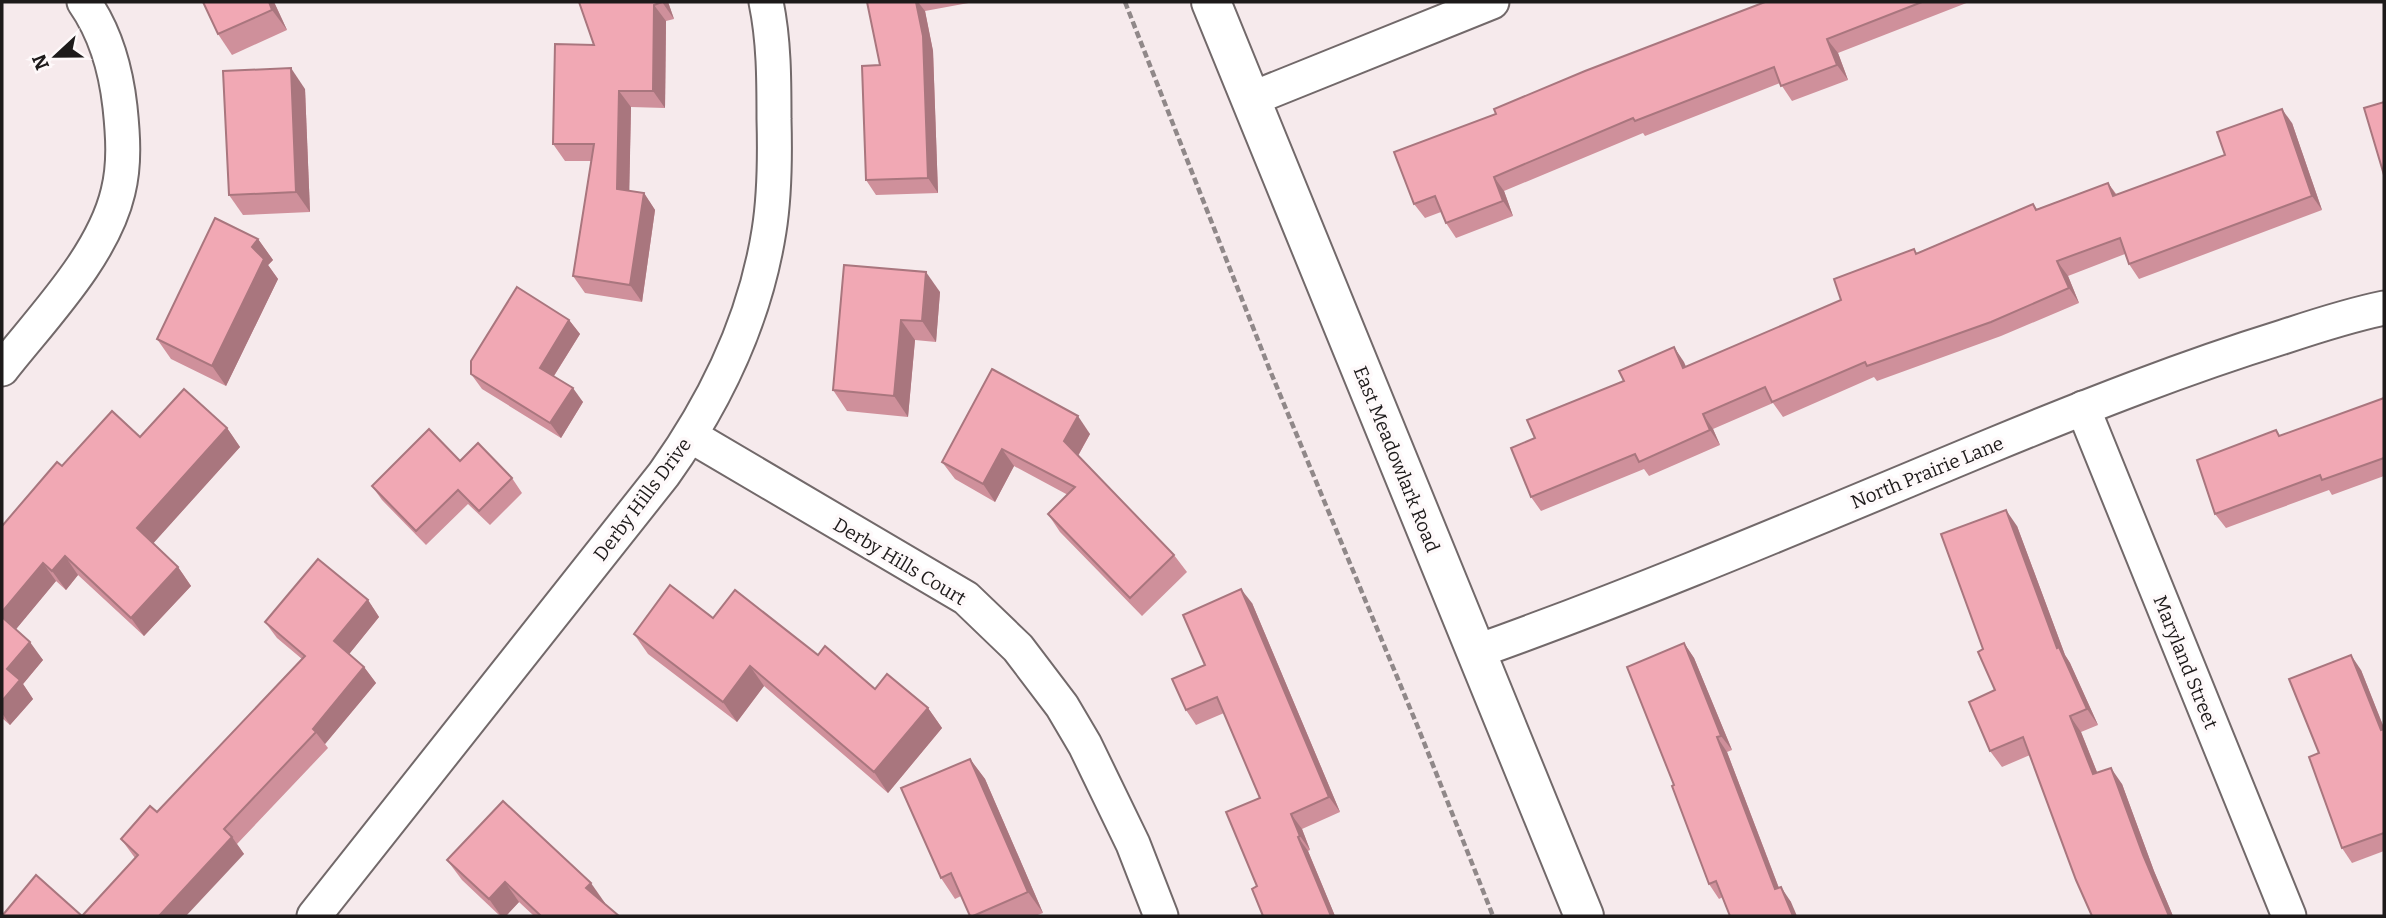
<svg xmlns="http://www.w3.org/2000/svg" width="2386" height="918" font-family="Bitter,serif">
<style>
.lines{fill:none;stroke-linecap:round;stroke-linejoin:round}
.street-casing{stroke:#72696a;stroke-width:37}
.secondary-casing{stroke:#72696a;stroke-width:42}
.path{stroke:#908889;stroke-width:4.5;stroke-dasharray:7 3.5;stroke-linecap:butt}
.street{stroke:#fff;stroke-width:33}
.secondary{stroke:#fff;stroke-width:38}
.wall{fill:#cf909b}
.shaded-wall{fill:#a9767e}
.building{fill:#f1a8b4;stroke:#a9767e;stroke-width:2}
.labels{text-anchor:middle;stroke-width:7;stroke-linejoin:round;paint-order:stroke}
.street-label{font-size:19px;fill:#1d1a1a;stroke:#fef9fa}
</style>
<rect width="100%" height="100%" fill="#f6eaec"/>
<g class="lines">
<defs>
<g id="street">
<polyline points="1251,99 1492,2"/>
<path d="M2,369C42,318 103,256 118,192C125,164 123,135 120,107C116,71 105,32 84,2"/>
<polyline points="2083,408 2289,916"/>
<polyline points="691,436 966,598 1018,648 1062,706 1085,745 1133,844 1161,916"/>
<path d="M1475,652C1649,590 1819,517 1990,446C2087,406 2183,368 2283,337C2316,326 2350,315 2384,308"/>
<path d="M314,916L664,474C716,401 755,320 769,231C775,194 775,156 774,119C774,80 774,40 766,2"/>
</g>
<polyline id="secondary" points="1211,2 1584,916"/>
</defs>
<use href="#street" class="street-casing"/>
<use href="#secondary" class="secondary-casing"/>
<polyline class="path" points="1125,2 1269,368 1417,725 1493,916"/>
<use href="#street" class="street"/>
<use href="#secondary" class="secondary"/>
</g>
<g class="wall">
<polygon points="274,2 287,30 232,55 218,34"/>
<polygon points="579,2 668,2 674,19 666,21 665,108 631,107 629,191 644,193 655,210 642,302 585,293 573,276 591,161 565,161 553,144 594,45"/>
<polygon points="867,2 974,2 925,11 933,51 938,193 876,195 866,180 880,65"/>
<polygon points="1765,2 1969,2 1838,53 1848,80 1792,101 1780,83 1645,136 1643,133 1504,191 1513,216 1456,238 1446,223 1441,212 1425,218 1414,204 1496,114"/>
<polygon points="305,89 310,212 243,215 229,195"/>
<polygon points="2292,123 2322,210 2139,279 2129,264 2125,254 2068,276 2079,303 2001,336 1877,381 1874,377 1783,417 1773,403 1713,429 1720,445 1649,476 1644,469 1541,511 1531,497 1535,438 1624,381 1674,347 1686,367 1841,300 1914,249 1917,253 2033,204 2037,209 2108,183 2117,195 2225,155"/>
<polygon points="258,239 273,260 268,265 278,279 226,386 171,359 157,339"/>
<polygon points="844,265 940,292 936,342 915,340 908,417 847,411 833,390"/>
<polygon points="569,320 580,334 554,376 583,402 561,438 482,389 471,374"/>
<polygon points="992,369 1090,434 1078,456 1174,555 1187,572 1142,616 1060,532 1048,514 1068,495 1014,466 995,502 955,479 942,462"/>
<polygon points="2384,398 2384,476 2332,495 2329,490 2226,528 2215,514"/>
<polygon points="227,428 240,447 153,543 178,567 191,586 144,636 78,575 66,590 56,581 16,629 43,660 23,684 33,699 10,725 2,718 2,526 62,466 140,437"/>
<polygon points="460,461 512,478 522,493 490,525 468,504 426,545 382,500 372,486"/>
<polygon points="2017,526 2065,655 2070,663 2098,725 2081,732 2097,772 2122,784 2154,871 2173,916 2092,916 2030,755 2002,767 1990,751 1995,690 1983,649"/>
<polygon points="368,600 379,617 349,654 364,667 376,683 325,744 328,748 237,844 244,854 82,916 135,858 121,839 157,812 302,659 277,638 265,622"/>
<polygon points="1252,603 1340,812 1302,829 1310,850 1308,851 1335,916 1263,916 1257,886 1260,798 1224,713 1196,725 1186,710 1205,665"/>
<polygon points="713,618 818,655 875,689 928,708 942,728 888,793 764,686 737,722 648,654 634,634"/>
<polygon points="1684,643 1694,658 1732,750 1727,752 1779,888 1791,902 1723,897 1719,899 1709,884 1674,785"/>
<polygon points="2361,670 2384,728 2384,851 2352,863 2342,848 2319,753"/>
<polygon points="970,759 985,779 1043,913 1035,916 970,916 961,896 955,899 941,878"/>
<polygon points="447,860 605,903 605,904 619,916 534,916 519,902 506,916 500,916 462,880"/>
</g>
<g class="shaded-wall">
<polygon points="269,2 274,2 287,30 272,10"/>
<polygon points="662,2 668,2 674,19"/>
<polygon points="916,2 918,2 925,11 933,51 938,193 928,178"/>
<polygon points="654,5 666,21 665,108 653,91"/>
<polygon points="1827,39 1838,53 1848,80 1837,65"/>
<polygon points="291,68 305,89 310,212 296,192"/>
<polygon points="619,91 631,107 629,206 617,189"/>
<polygon points="2282,109 2292,123 2322,210 2312,196"/>
<polygon points="1494,177 1504,191 1513,216 1503,201"/>
<polygon points="2108,183 2118,198 2113,196"/>
<polygon points="644,193 655,210 642,302 630,285"/>
<polygon points="258,239 273,260 268,265 278,279 226,386 212,366 252,247"/>
<polygon points="2057,261 2068,276 2079,303 2069,288"/>
<polygon points="926,272 940,292 936,342 922,321"/>
<polygon points="569,320 580,334 550,382 540,368"/>
<polygon points="901,320 915,340 908,417 894,396"/>
<polygon points="1674,347 1684,362 1693,383 1683,368"/>
<polygon points="573,388 583,402 561,438 550,423"/>
<polygon points="1703,414 1713,429 1720,445 1710,430"/>
<polygon points="1078,416 1090,434 1076,459 1064,441"/>
<polygon points="227,428 240,447 150,547 137,528"/>
<polygon points="1002,449 1014,466 995,502 983,484"/>
<polygon points="2006,510 2017,526 2065,655 2070,663 2098,725 2087,709 2057,648"/>
<polygon points="65,556 78,575 66,590 52,571"/>
<polygon points="43,563 56,581 12,634 2,619 2,612"/>
<polygon points="178,567 191,586 144,636 131,618"/>
<polygon points="1241,589 1252,603 1340,812 1329,797"/>
<polygon points="368,600 379,617 346,658 334,641"/>
<polygon points="30,642 43,660 23,684 33,699 10,725 2,713 2,701 7,669"/>
<polygon points="1684,643 1694,658 1732,750 1721,736"/>
<polygon points="2351,655 2361,670 2384,728 2384,735 2381,730"/>
<polygon points="750,666 764,686 737,722 723,702"/>
<polygon points="364,667 376,683 325,744 313,729"/>
<polygon points="928,708 942,728 888,793 874,772"/>
<polygon points="2070,716 2081,732 2104,790 2093,774"/>
<polygon points="1717,737 1727,752 1785,904 1775,889"/>
<polygon points="970,759 985,779 1043,913 1028,892"/>
<polygon points="2111,768 2122,784 2154,871 2173,916 2169,916 2143,855"/>
<polygon points="1291,814 1302,829 1310,850 1300,836"/>
<polygon points="232,837 244,854 186,916 159,916"/>
<polygon points="1298,837 1308,851 1335,916 1331,916"/>
<polygon points="505,882 519,902 506,916 501,916 489,899"/>
<polygon points="591,883 605,903 600,909 586,888"/>
<polygon points="1781,887 1791,902 1797,916 1793,916"/>
</g>
<g class="building">
<polygon points="203,2 269,2 272,10 218,34"/>
<polygon points="579,2 662,2 654,5 653,91 619,91 617,189 644,193 630,285 573,276 594,144 553,144 555,44 594,45"/>
<polygon points="867,2 916,2 923,36 928,178 866,180 862,66 880,65"/>
<polygon points="1765,2 1922,2 1827,39 1837,65 1781,86 1774,67 1635,121 1633,118 1494,177 1503,201 1446,223 1435,196 1414,204 1394,152 1496,114 1494,109 1585,71"/>
<polygon points="291,68 296,192 229,195 223,71"/>
<polygon points="2384,102 2384,175 2364,108"/>
<polygon points="2282,109 2312,196 2129,264 2120,238 2057,261 2069,288 1991,322 1867,366 1865,362 1772,402 1765,387 1703,414 1710,430 1639,462 1635,454 1531,497 1511,448 1535,438 1527,420 1624,381 1619,371 1674,347 1683,368 1841,300 1834,279 1914,249 1916,254 2033,204 2036,210 2108,183 2113,196 2225,155 2217,132"/>
<polygon points="215,218 258,239 252,247 264,259 212,366 157,339"/>
<polygon points="844,265 926,272 922,321 901,320 894,396 833,390"/>
<polygon points="517,287 569,320 540,368 573,388 550,423 471,374 471,361"/>
<polygon points="992,369 1078,416 1064,441 1174,555 1130,598 1048,514 1075,487 1002,449 983,484 942,462"/>
<polygon points="184,389 227,428 137,528 178,567 131,618 65,556 52,571 43,563 2,612 2,526 57,462 62,466 112,411 140,437"/>
<polygon points="2384,398 2384,458 2322,480 2320,475 2215,514 2197,460 2276,430 2279,436"/>
<polygon points="429,429 460,461 478,443 512,478 479,511 458,490 416,531 372,486"/>
<polygon points="2006,510 2057,648 2059,647 2087,709 2070,716 2093,774 2111,768 2143,855 2169,916 2092,916 2076,880 2023,737 1990,751 1969,702 1995,690 1978,652 1983,649 1941,534"/>
<polygon points="318,559 368,600 334,641 364,667 313,729 316,732 224,829 232,837 159,916 2,916 36,875 82,916 138,855 121,839 150,806 157,812 305,656 265,622"/>
<polygon points="670,585 713,618 735,590 818,655 825,646 875,689 887,674 928,708 874,772 750,666 723,702 634,634"/>
<polygon points="1241,589 1329,797 1291,814 1300,836 1298,837 1331,916 1263,916 1252,889 1257,886 1226,812 1260,798 1217,697 1186,710 1172,679 1205,665 1183,615"/>
<polygon points="2,617 30,642 7,669 20,680 2,701"/>
<polygon points="1684,643 1721,736 1717,737 1775,889 1781,887 1793,916 1730,916 1716,881 1709,884 1672,786 1674,785 1627,667"/>
<polygon points="2351,655 2381,730 2384,729 2384,833 2342,848 2309,757 2319,753 2289,679"/>
<polygon points="970,759 1028,892 973,916 970,916 951,873 941,878 901,788"/>
<polygon points="503,801 591,883 586,888 619,916 541,916 505,882 489,899 447,860"/>
</g>
<g class="labels">
<g class="street-label">
<text transform="translate(1397 459) rotate(68)" y="7">East Meadowlark Road</text>
<text transform="translate(1927 472) rotate(-22)" y="7">North Prairie Lane</text>
<text transform="translate(642 499) rotate(-53)" y="7">Derby Hills Drive</text>
<text transform="translate(900 561) rotate(31)" y="7">Derby Hills Court</text>
<text transform="translate(2186 662) rotate(68)" y="7">Maryland Street</text>
</g>
</g>
<rect width="2386" height="918" fill="none" stroke="#1d1a1a" stroke-width="7"/>
<g transform="translate(56 56) rotate(248)" stroke="#fef9fa" stroke-width="5" paint-order="stroke">
<path d="M0-5L12 26L0 18L-12 26Z" fill="#1d1a1a"/>
<text y="-10" font-size="19" font-weight="bold" text-anchor="middle" fill="#1d1a1a">N</text>
</g>
</svg>
